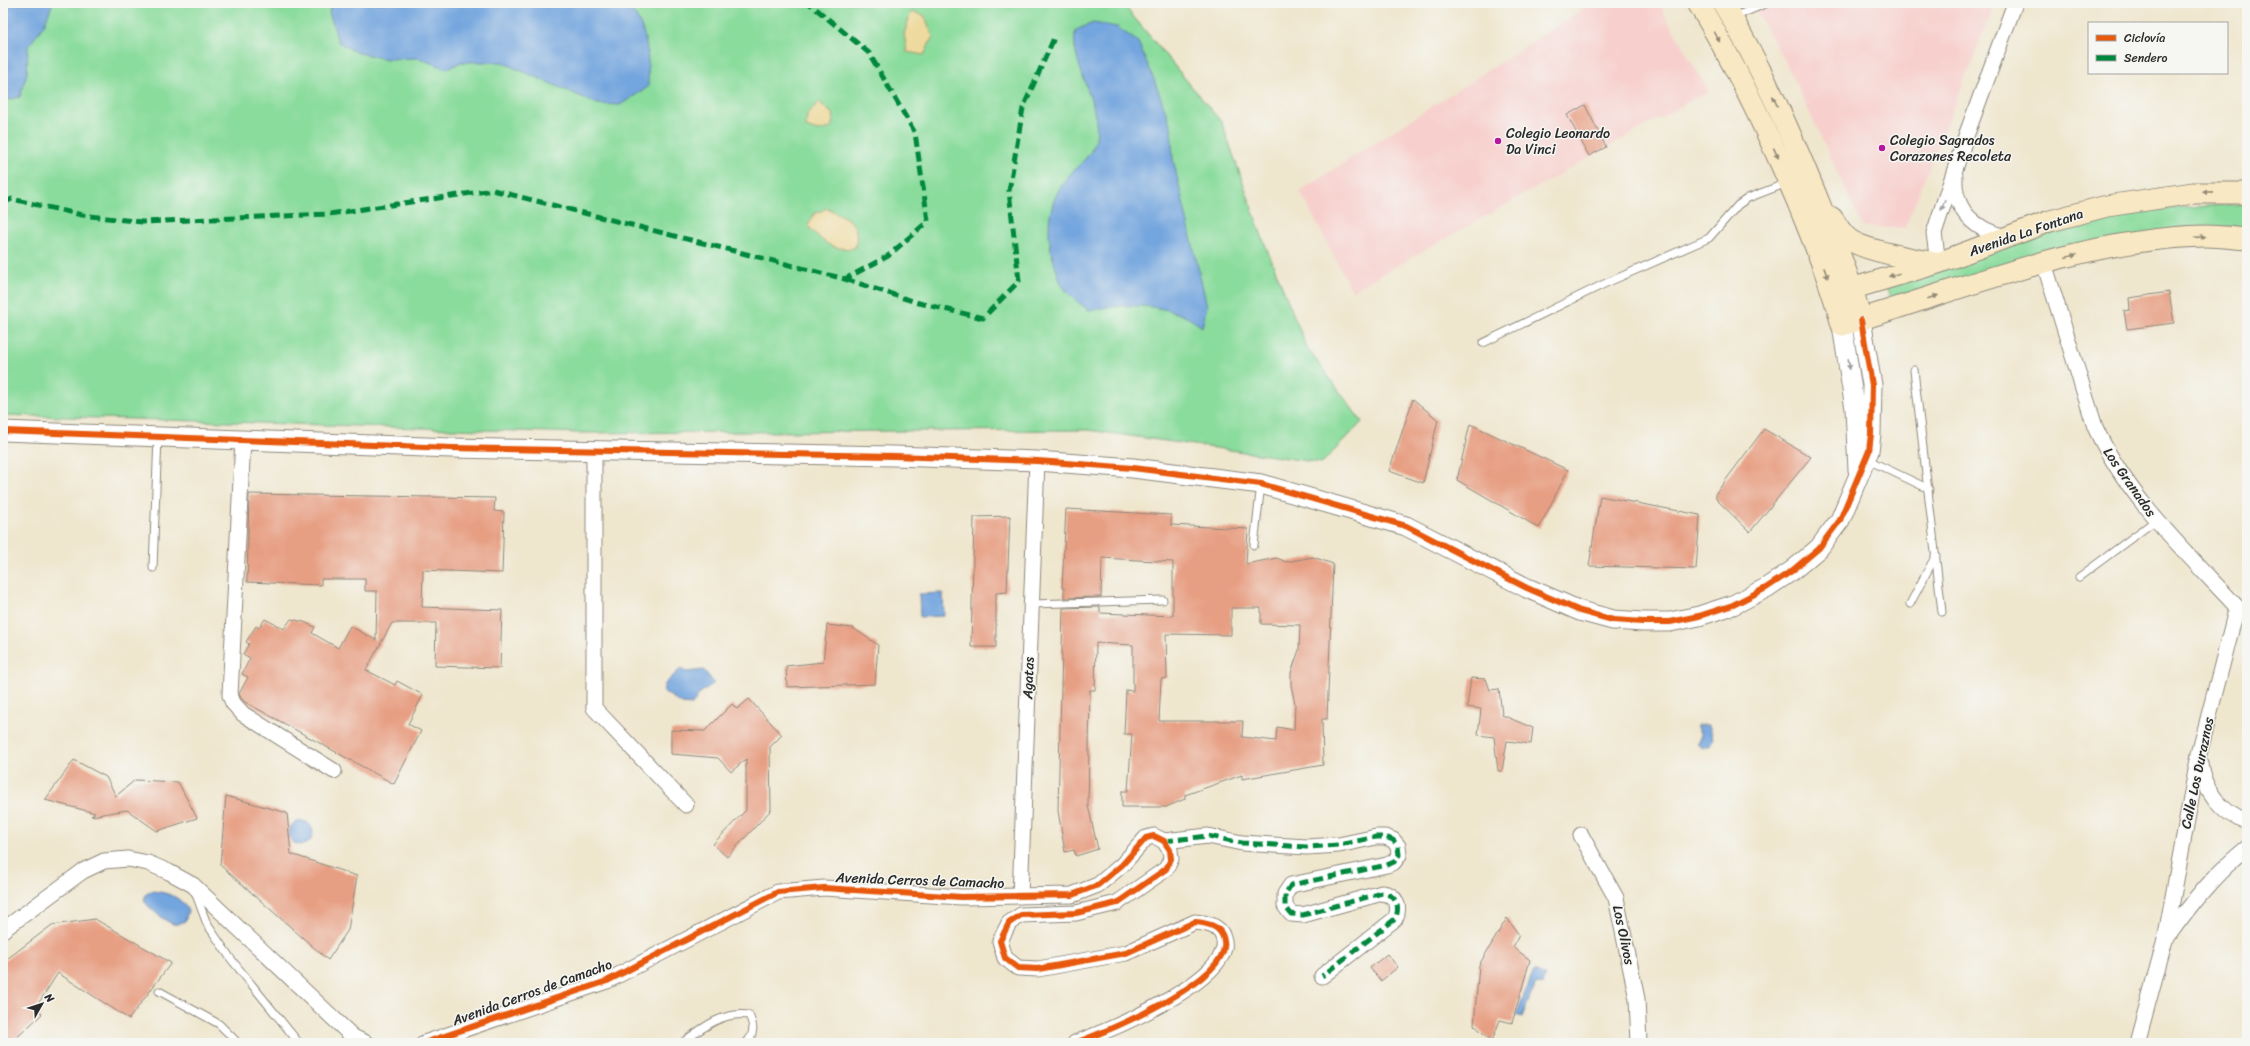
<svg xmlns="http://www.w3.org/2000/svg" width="2250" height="1046" font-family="Sriracha,sans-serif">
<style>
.built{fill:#f7d0cd}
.green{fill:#8adc9c;stroke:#5a8464}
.sand{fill:#eeda9e;stroke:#8c8264}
.water{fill:#73a5de;stroke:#4f6884}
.building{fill:#e79f83;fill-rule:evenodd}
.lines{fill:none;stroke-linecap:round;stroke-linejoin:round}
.service-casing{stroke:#8d887c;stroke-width:9}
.minor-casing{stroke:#8d887c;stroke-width:17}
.tertiary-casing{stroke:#8d887c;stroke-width:21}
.secondary-casing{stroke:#8d887c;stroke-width:23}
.service{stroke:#fff;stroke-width:7}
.minor{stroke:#fff;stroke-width:15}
.tertiary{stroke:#fff;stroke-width:19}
.secondary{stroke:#f8e8c3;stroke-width:21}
.quiet{stroke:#00873e;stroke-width:5;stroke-dasharray:10 5;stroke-linecap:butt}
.cycleway-casing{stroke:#f6f6f2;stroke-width:8}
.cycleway{stroke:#e8590c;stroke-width:6}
.oneway{fill:#928a77}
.oneway2{fill:#a0a0a0}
.poi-dot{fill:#b5179e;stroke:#f6f6f2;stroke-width:1.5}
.labels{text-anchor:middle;stroke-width:3;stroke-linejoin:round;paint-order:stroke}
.poi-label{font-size:14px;fill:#2b2b2b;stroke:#f6f6f2;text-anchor:start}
.street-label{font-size:14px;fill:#2b2b2b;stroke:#f6f6f2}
</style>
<rect width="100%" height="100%" fill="#f6f6f2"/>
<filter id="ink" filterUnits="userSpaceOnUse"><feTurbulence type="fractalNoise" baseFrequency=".025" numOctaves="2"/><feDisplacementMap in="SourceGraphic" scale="8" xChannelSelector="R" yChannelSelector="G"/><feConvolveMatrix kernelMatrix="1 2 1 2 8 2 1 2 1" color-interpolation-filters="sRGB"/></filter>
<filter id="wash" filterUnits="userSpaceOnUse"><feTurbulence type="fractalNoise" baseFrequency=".012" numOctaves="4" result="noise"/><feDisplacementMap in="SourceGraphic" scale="16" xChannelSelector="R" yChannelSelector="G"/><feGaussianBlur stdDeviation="0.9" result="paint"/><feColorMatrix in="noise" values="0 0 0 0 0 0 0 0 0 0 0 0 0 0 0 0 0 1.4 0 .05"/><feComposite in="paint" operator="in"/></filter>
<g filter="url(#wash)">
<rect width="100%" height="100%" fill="#efe6ce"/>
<g class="built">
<polygon points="1593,3 1658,3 1708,91 1352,291 1300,191"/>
<polygon points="1752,3 1995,3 1905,228 1863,227 1789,69"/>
</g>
<g class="green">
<polygon points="3,3 1122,3 1222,123 1264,242 1307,348 1362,422 1322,463 1088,430 581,433 3,415"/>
<polygon points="2239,204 2247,205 2247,226 2195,229 1893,303 1886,288 2036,235 2147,210"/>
</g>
<g class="sand">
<polygon points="911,12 924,15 933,36 924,55 907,52 904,34"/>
<polygon points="819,102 834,115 831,128 818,131 806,127 807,115"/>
<path d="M827,208C848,219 861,221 855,248C831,251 823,242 808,226L814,214Z"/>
</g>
<g class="water">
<polygon points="3,3 51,3 52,5 44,25 28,47 27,73 20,97 3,101"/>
<path d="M332,3H623C649,21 649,59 648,87L620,105L598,104L501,62H461L447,69L418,58L386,59L355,52L338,42L329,12Z"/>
<path d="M1093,23L1117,27L1138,42L1153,77L1171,126L1173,159L1207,306L1202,327C1171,302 1126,303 1089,310C1079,303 1069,296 1062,285C1059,280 1058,274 1056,268C1046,239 1045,208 1064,182C1074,167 1092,158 1096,139C1102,105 1067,57 1076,30Z"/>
<polygon points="943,593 944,616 920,617 919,594"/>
<polygon points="681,668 686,672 704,670 714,683 700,693 692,705 682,704 663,691 665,684"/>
<polygon points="1696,725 1709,725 1713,738 1710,745 1702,748 1697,744 1701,735"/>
<circle cx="301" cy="833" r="12"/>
<path d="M151,891C166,892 181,896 188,911L185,921C181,923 177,925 173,924C166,922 146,906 144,900L146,894Z"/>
<polygon points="1534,971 1545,976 1542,985 1536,983 1522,1017 1516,1015"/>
</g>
<g id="blocks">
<g class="building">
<polygon points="1585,105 1606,147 1589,156 1567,115"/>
<polygon points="2169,292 2174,323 2127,329 2124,311 2130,310 2129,298"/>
<polygon points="1413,399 1438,420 1423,483 1389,471"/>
<polygon points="1470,424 1568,470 1539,528 1457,480"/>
<polygon points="1764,429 1811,457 1750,532 1716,499 1716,493"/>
<polygon points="249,494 495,498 494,511 504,512 502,573 423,570 422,607 502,610 500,668 435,666 436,623 392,623 366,670 395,685 397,681 423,695 408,724 421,731 394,784 245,702 241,698 239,694 248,677 242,674 250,658 243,654 249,644 246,642 256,626 259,628 265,619 284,629 291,619 304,622 315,627 312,633 338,648 350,626 376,640 377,591 365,591 365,579 321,579 321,585 247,582"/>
<polygon points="1600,496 1700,515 1696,569 1589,566"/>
<path d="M1066,509L1171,515V525L1248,529L1246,564L1277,558L1286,562L1313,557L1333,564L1327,719H1322L1323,765L1242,779V775L1185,795V799L1166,807H1122V791H1128L1132,734H1124L1126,690L1133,691V645L1096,643L1095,690H1090L1088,806L1098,849L1076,856L1074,850L1065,852L1058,811L1063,608L1100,607V613L1173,616V562L1102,558L1101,597L1064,598V588H1062ZM1231,608H1261V624L1300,625L1299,650L1291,673V685L1295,704L1294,730L1277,727L1276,741L1242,737L1243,721H1159L1161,679L1167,678L1166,634L1231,635Z"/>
<polygon points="1010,516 1007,592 996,593 996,647 971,647 974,517"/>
<polygon points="827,625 853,628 878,645 875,684 787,687 786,666 823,662"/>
<polygon points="1471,678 1486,679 1490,690 1499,689 1502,715 1533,728 1531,744 1507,741 1502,771 1498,771 1494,737 1478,735 1481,709 1467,707"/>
<polygon points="749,699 782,735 770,747 771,810 727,857 713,844 746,810 746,759 731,772 718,758 671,754 671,730 705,731 732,704 737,709"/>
<polygon points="74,760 106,777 116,796 135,780 178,782 197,818 157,831 127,810 91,816 95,813 45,800"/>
<polygon points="226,796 287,813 291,854 357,876 348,930 328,960 220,865"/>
<polygon points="1507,918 1519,935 1513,947 1530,960 1512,1023 1500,1020 1492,1041 1474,1025 1479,965"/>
<polygon points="95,919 171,963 129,1019 58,973 36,1007 42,1014 11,1043 3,1043 3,962 52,925"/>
<polygon points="1387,954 1398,967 1381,981 1370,968"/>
</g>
</g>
</g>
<g filter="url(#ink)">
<use href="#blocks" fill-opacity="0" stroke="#8d887c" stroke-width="1"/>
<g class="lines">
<defs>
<g id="service">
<polyline points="1734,17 1767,3"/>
<polyline points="1483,343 1604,284 1709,238 1738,205 1748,198 1787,183"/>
<polyline points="1914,370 1942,612"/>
<polyline points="1866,459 1929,489"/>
<polyline points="1254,545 1261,484"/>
<polyline points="153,568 158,437"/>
<polyline points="2079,577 2156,520"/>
<polyline points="1031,604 1163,600"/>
<polyline points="1910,604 1936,555"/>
<polyline points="195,892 207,924 231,959 299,1043"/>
<polyline points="159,991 219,1024 238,1043"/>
<path d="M682,1043C702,1028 723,1011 749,1015C754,1026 755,1034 746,1043"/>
</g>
<g id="minor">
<path d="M1955,176C1953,211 1976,231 2007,237"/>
<polyline points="1938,263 1934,233 1966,136 2015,3"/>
<path d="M2044,263L2095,427C2127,497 2185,551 2237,607"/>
<polyline points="243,440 230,695 233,703 243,714 334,771"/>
<polyline points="594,451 594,708 686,805"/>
<path d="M2200,763C2203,789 2222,814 2247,822"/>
<polyline points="1581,835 1616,898 1637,999 1639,1043"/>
<path d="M1164,841L1208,836L1242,843L1307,847L1339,845L1376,837H1385L1393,840L1398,846L1399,855L1394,862L1387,865L1291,885L1285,894V906L1291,914L1303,915L1382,893C1396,894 1401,907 1395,919L1322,976"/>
<polyline points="1020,896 1037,461"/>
<polyline points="3,930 83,871 104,861 128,859 148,863 169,872 193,885 353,1037 366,1043"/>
<path d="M2168,936C2191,904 2215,873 2247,848"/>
<path d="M424,1043L607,981L778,892L824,888L961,897L1072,895L1098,885L1122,865L1146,838L1154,836L1164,841L1170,850L1171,859L1166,869L1117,903L1076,913L1021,915L1009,923L1000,941L1005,958L1018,968L1038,969L1126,953L1195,922C1206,923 1219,925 1223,937C1239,978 1105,1032 1075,1043"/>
<polyline points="2137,1043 2165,940 2199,754 2237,607"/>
</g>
<g id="tertiary">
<polyline points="1842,325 1855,409 1858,470"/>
<polyline points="3,431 451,448 894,456 1037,461 1133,468 1261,484 1406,526 1527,588 1580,611 1613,620 1643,622 1670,622 1699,616 1733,605 1766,588 1793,570 1819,548 1840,520 1869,451 1871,434 1872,385 1861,320"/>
</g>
<g id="secondary">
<path d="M1698,3C1737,67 1769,135 1798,203C1814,243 1831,283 1842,325C1957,291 2084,238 2205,236C2219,236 2233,238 2247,239"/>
<path d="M1723,3C1762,67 1792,136 1820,205C1835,243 1851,280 1861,320"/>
<path d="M1832,218C1838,226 1842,235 1850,240C1864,250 1913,259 1931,262"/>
<polyline points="1834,294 1938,263 2050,221 2107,206 2193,193 2247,193"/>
</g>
</defs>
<use href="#service" class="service-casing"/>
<use href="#minor" class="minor-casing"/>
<use href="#tertiary" class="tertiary-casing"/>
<use href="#secondary" class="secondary-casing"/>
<use href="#service" class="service"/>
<use href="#minor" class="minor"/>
<use href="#tertiary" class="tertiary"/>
<use href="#secondary" class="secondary"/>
<g class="quiet">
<polyline points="3,203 12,199 82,215 142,222 329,214 493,190 845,279 888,256 928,221 915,133 869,53 809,3"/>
<polyline points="845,279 919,303 983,318 1019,281 1009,191 1023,108 1054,38"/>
<path d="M1164,841L1208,836L1242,843L1307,847L1339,845L1376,837H1385L1393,840L1398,846L1399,855L1394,862L1387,865L1291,885L1285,894V906L1291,914L1303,915L1382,893C1396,894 1401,907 1395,919L1322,976"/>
</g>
<defs>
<g id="cycleway">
<polyline points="3,431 451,448 894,456 1037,461 1133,468 1261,484 1406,526 1527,588 1580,611 1613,620 1643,622 1670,622 1699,616 1733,605 1766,588 1793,570 1819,548 1840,520 1869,451 1871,434 1872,385 1861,320"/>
<path d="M424,1043L607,981L778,892L824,888L961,897L1072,895L1098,885L1122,865L1146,838L1154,836L1164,841L1170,850L1171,859L1166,869L1117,903L1076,913L1021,915L1009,923L1000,941L1005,958L1018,968L1038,969L1126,953L1195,922C1206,923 1219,925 1223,937C1239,978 1105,1032 1075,1043"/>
</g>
</defs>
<use href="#cycleway" class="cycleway-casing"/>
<use href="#cycleway" class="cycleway"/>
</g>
<defs><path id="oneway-solid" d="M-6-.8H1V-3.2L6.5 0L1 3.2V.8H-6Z"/></defs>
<g class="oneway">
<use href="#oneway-solid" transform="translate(1717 37) rotate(62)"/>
<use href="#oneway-solid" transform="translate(1775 101) rotate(-115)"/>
<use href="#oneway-solid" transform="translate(1776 153) rotate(65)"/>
<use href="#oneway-solid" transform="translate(2208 192) rotate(179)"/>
<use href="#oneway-solid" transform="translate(2200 237) rotate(-4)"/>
<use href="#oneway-solid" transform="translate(2071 256) rotate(-14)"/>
<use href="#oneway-solid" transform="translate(1826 273) rotate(69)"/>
<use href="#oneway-solid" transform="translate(1894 275) rotate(164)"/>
<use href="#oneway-solid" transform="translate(1933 297) rotate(-17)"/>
</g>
<g class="oneway2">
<use href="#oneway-solid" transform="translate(1943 205) rotate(109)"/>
<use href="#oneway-solid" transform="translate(1849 364) rotate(82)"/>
</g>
</g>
<g class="poi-dot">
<circle cx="1498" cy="141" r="4"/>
<circle cx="1882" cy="148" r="4"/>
</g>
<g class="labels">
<g class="poi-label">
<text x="1506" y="138">Colegio Leonardo<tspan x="1506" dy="16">Da Vinci</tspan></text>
<text x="1890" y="145">Colegio Sagrados<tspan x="1890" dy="16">Corazones Recoleta</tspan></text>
</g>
<g class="street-label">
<text transform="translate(2026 232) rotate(-19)" y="5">Avenida La Fontana</text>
<text transform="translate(2130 482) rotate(55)" y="5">Los Granados</text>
<text transform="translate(1028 678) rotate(-88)" y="5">Agatas</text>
<text transform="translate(2197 773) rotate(-78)" y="5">Calle Los Duraznos</text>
<text transform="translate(920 880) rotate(2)" y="5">Avenida Cerros de Camacho</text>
<text transform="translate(1624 935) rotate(78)" y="5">Los Olivos</text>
<text transform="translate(532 992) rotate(-20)" y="5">Avenida Cerros de Camacho</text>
</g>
</g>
<rect width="2250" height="1046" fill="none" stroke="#f6f6f2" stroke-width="16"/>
<rect x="2088" y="22" width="140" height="52" fill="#f6f6f2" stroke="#a5a5a2"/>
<rect x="2096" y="35" width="20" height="6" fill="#e8590c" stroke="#a5a5a2"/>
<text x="2124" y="42" font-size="12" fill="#2b2b2b">Ciclovía</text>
<rect x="2096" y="55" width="20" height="6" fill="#00873e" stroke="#a5a5a2"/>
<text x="2124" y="62" font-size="12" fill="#2b2b2b">Sendero</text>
<g transform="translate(42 1004) rotate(51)" stroke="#f6f6f2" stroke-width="3" paint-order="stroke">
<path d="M0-3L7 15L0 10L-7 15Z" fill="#2b2b2b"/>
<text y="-6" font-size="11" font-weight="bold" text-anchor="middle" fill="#2b2b2b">N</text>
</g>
</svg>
